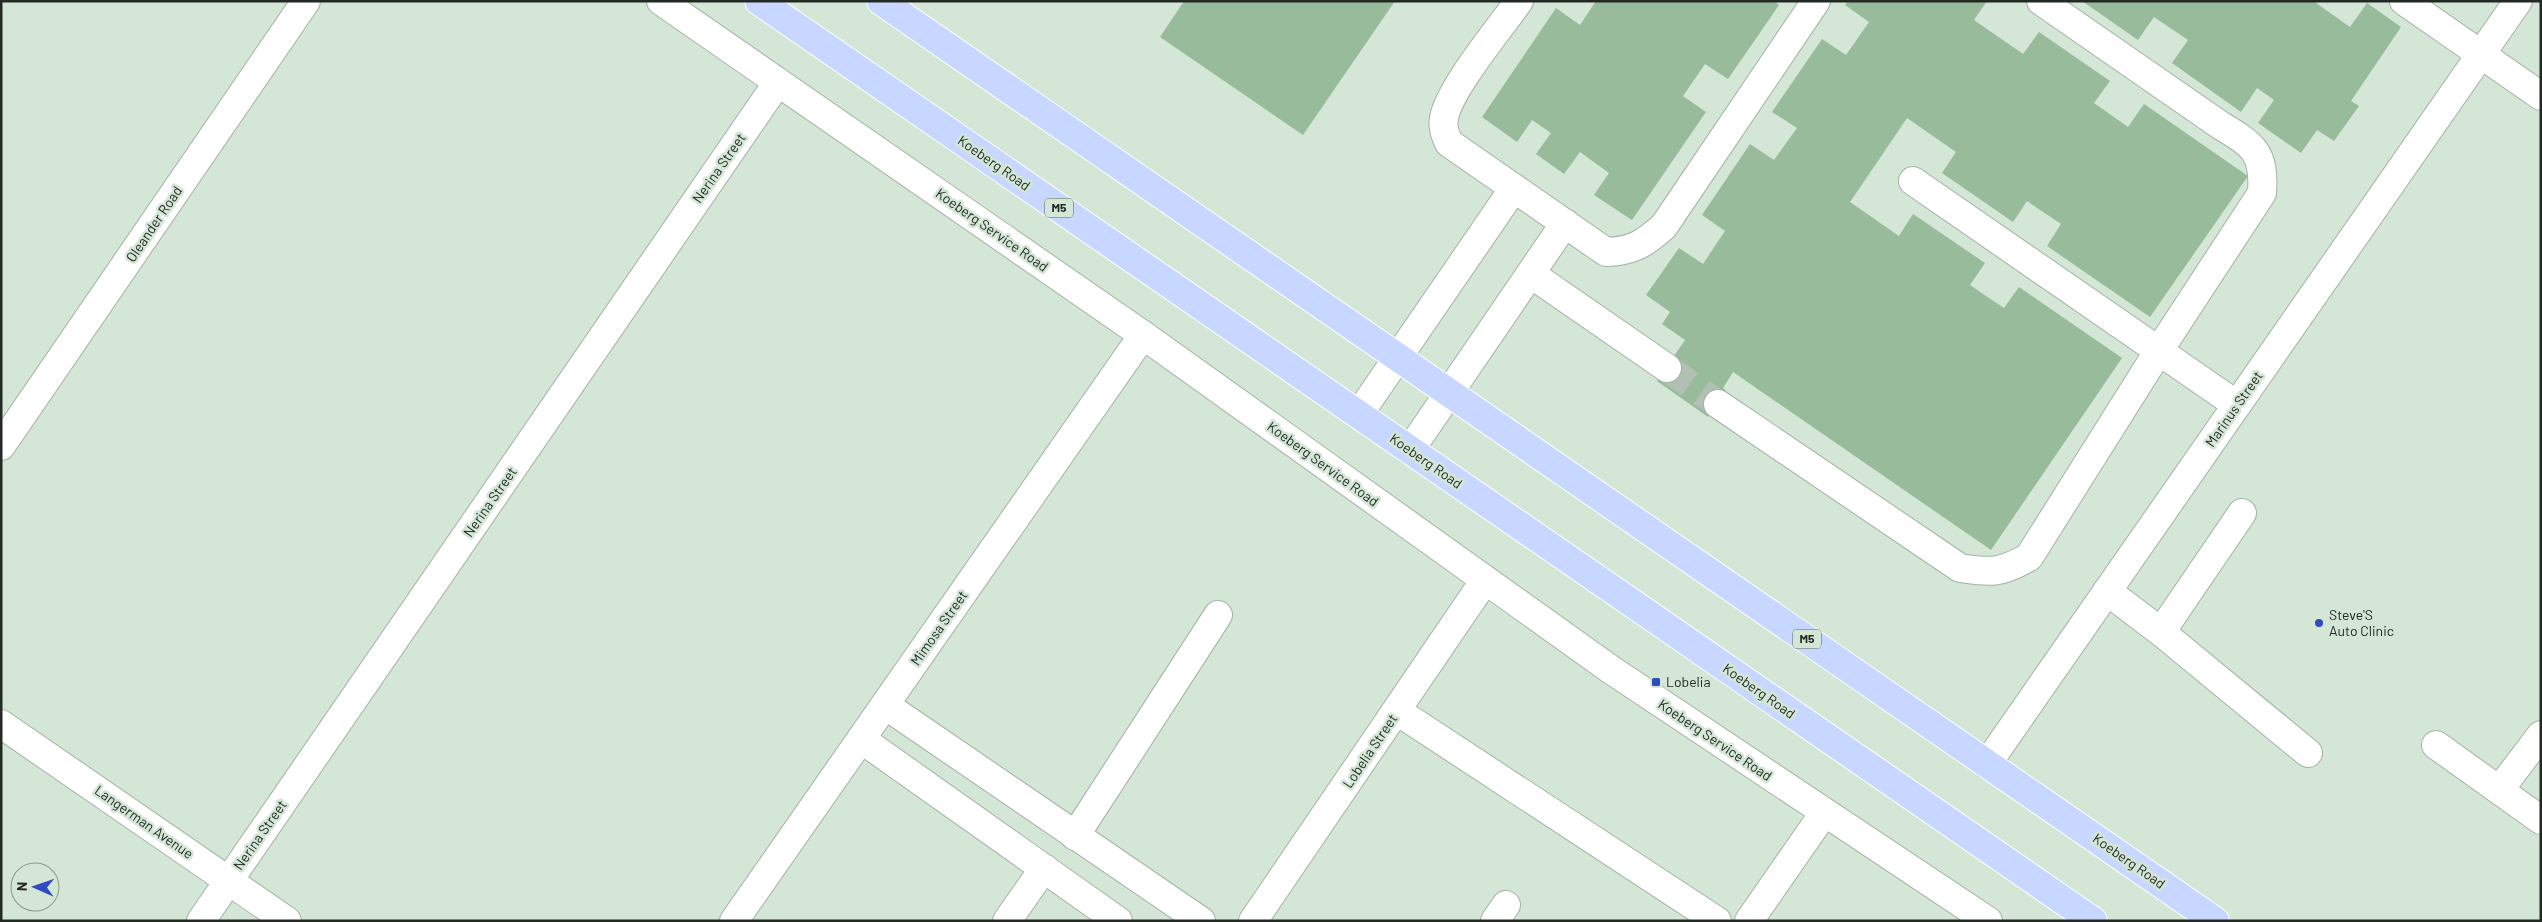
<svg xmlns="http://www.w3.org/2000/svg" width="2542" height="922" font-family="Barlow,sans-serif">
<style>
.building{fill:#97bb9b}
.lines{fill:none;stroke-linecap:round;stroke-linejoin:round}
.minor-tunnel{stroke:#b1c0b2;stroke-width:28;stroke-dasharray:28 14;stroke-linecap:butt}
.minor-casing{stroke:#a2b3a4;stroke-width:30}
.major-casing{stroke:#fff;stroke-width:30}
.minor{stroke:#fff;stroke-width:28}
.major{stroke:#c8d7ff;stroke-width:28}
.poi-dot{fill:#314cbd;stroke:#d4e6d6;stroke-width:2}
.labels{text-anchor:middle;stroke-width:5;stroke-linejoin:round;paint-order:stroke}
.shield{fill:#d4e6d6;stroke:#586259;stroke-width:1}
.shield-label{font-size:12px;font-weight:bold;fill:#232a24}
.street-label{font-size:14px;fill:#232a24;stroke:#d4e6d6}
.poi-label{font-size:14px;fill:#232a24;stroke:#d4e6d6;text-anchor:start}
</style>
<rect width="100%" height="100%" fill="#d4e6d6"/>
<g class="building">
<polygon points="1184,1 1395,1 1303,135 1160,37"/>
<polygon points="1596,1 1774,1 1779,5 1728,79 1705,64 1683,96 1706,112 1632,220 1594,195 1609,173 1580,152 1564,174 1536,154 1551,133 1532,120 1517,142 1482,117 1556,8 1580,25"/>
<polygon points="1848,1 1987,1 1974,20 2023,54 2039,32 2110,81 2094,103 2128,127 2144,104 2248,176 2150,317 2047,246 2061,224 2027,201 2013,222 1942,173 1956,152 1907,118 1880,158 1850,202 1899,236 1913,214 1985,263 1970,285 1986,296 2004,308 2019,287 2122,358 1991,550 1733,372 1723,388 1726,391 1708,417 1657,381 1685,340 1662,324 1670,312 1646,295 1679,248 1703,264 1725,231 1702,215 1750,144 1774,160 1797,128 1772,112 1822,39 1846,55 1869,22 1845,5"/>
<polygon points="2082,1 2317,1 2316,3 2350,27 2367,3 2401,27 2351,101 2359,106 2334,141 2317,130 2301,153 2258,123 2274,100 2257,88 2241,112 2172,63 2188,40 2154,17 2138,40"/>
</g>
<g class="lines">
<polyline class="minor-tunnel" points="1667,368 1718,404"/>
<defs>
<g id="minor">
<polyline points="661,1 1143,335 1610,669 1988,921"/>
<path d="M1519,1C1500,28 1449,89 1444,118C1442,127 1445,135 1449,143L1606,252C1633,251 1644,244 1664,226L1816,1"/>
<polyline points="2404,1 2541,96"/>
<polyline points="1913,181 2237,405"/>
<polyline points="1531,274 1667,368"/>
<path d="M1718,404L1960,568C1992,573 2001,573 2029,557L2158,352L2262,193C2265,152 2253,145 2220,125L2041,1"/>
<polyline points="1359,414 1514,188"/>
<polyline points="1,446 306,1"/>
<polyline points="1410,450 1565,223"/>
<polyline points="2107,591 2161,632 2308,753"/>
<polyline points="2161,632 2242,513"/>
<polyline points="885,705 1201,921"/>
<polyline points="1397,711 1717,921"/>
<polyline points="1,724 287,921"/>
<polyline points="861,739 1118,921"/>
<polyline points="2436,745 2541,820"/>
<polyline points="1987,764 2518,1"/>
<polyline points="2500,789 2541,735"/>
<polyline points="1075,836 1218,615"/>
<polyline points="201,921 778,82"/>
<polyline points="734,921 1143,335"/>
<polyline points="1007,921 1044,868"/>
<polyline points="1253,921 1485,580"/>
<polyline points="1495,921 1506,905"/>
<polyline points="1749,921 1824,813"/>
</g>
<g id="major">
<polyline points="759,1 2093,921"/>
<polyline points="881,1 2215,921"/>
</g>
</defs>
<use href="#minor" class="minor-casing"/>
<use href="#major" class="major-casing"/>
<use href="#minor" class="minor"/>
<use href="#major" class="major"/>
</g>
<g class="poi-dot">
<circle cx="2319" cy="623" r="5"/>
<rect x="1651" y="677" width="10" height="10" rx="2.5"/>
</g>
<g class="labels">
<g class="shield">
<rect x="1045" y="198.5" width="28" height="19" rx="4"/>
<rect x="1793" y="629.5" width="28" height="19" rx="4"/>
</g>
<g class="shield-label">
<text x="1059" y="212">M5</text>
<text x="1807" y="643">M5</text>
</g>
<g class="street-label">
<text transform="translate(994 163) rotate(35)" y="5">Koeberg Road</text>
<text transform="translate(719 168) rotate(-55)" y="5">Nerina Street</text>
<text transform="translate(154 224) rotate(-56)" y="5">Oleander Road</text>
<text transform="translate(992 230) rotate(35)" y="5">Koeberg Service Road</text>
<text transform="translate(2234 409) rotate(-55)" y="5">Marinus Street</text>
<text transform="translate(1426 461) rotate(35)" y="5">Koeberg Road</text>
<text transform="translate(1323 464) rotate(36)" y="5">Koeberg Service Road</text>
<text transform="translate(490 502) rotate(-55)" y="5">Nerina Street</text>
<text transform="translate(939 628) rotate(-55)" y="5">Mimosa Street</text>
<text transform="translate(1759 691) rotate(35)" y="5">Koeberg Road</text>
<text transform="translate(1715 740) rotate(34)" y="5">Koeberg Service Road</text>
<text transform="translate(1370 751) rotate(-56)" y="5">Lobelia Street</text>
<text transform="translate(144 822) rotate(35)" y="5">Langerman Avenue</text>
<text transform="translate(260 835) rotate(-55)" y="5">Nerina Street</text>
<text transform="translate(2129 861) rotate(35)" y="5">Koeberg Road</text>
</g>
<g class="poi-label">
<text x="2329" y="620">Steve'S<tspan x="2329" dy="16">Auto Clinic</tspan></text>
<text x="1666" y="687">Lobelia</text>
</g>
</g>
<rect width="2542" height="922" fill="none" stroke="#232a24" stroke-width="5"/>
<g transform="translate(35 887) rotate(272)"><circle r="24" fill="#d4e6d6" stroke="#8d9b8f"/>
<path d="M0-4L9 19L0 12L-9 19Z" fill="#314cbd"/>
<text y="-8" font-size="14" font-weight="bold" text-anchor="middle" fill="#232a24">N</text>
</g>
</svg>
